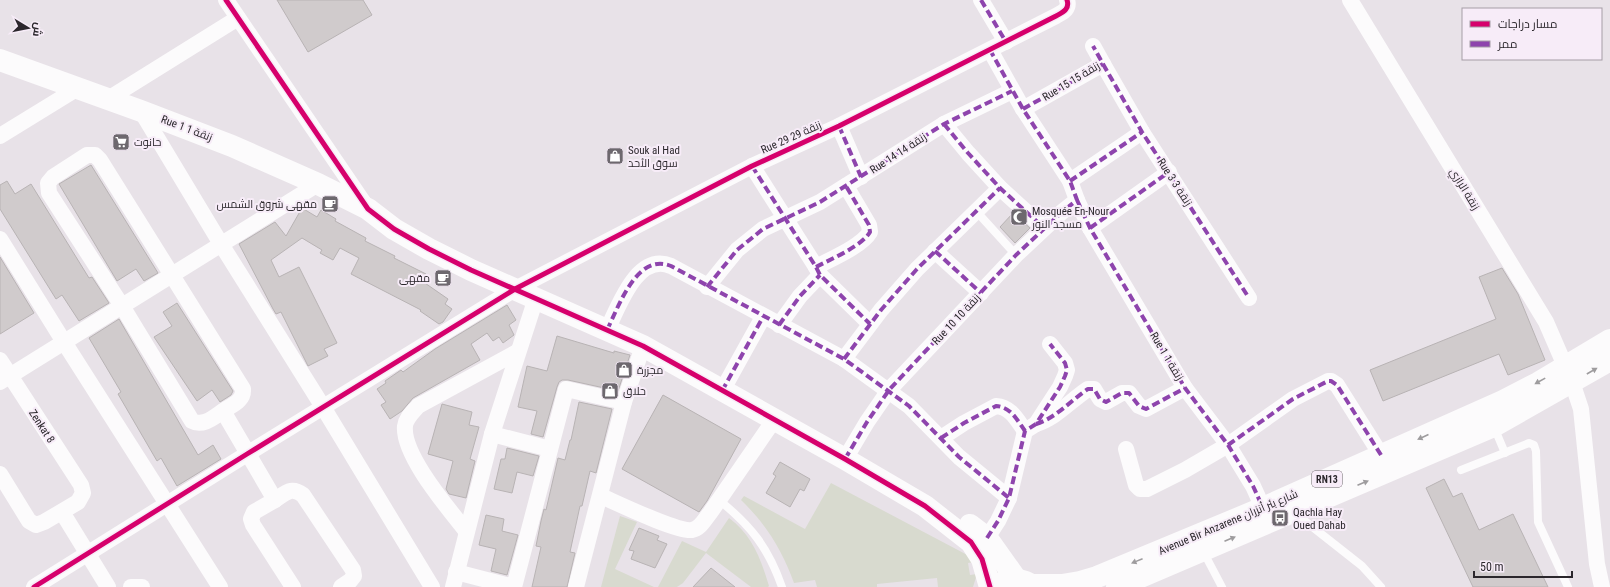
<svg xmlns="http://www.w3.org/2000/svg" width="1610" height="587" font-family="'Roboto Condensed',Cairo,sans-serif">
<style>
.green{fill:#d8dacf}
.building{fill:#d0cbcc;stroke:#b8b3b4}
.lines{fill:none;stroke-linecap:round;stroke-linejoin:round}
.lane{stroke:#fcfbfc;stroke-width:8}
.street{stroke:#fcfbfc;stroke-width:16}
.secondary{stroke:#fcfbfc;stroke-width:22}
.primary{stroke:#fcfbfc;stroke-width:22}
.quiet{stroke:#8e44ad;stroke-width:4;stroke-dasharray:8 4;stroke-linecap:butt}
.cycleway-casing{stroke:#f7ecf8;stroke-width:8}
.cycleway{stroke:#d6006c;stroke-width:5}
.oneway{fill:#9e9c9e}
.labels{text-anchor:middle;stroke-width:4;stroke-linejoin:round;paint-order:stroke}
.shield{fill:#f7ecf8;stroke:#686269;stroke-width:1}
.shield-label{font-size:10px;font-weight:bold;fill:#2b272c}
.street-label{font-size:11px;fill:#2b272c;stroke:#f7ecf8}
.poi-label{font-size:11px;fill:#2b272c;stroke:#f7ecf8;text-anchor:start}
</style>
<rect width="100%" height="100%" fill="#e8e2e8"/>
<g class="green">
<path d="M831,483L973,558L974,562L968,563L970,575L977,574L973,587H938L937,578L877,584V587H817L815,580L794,583C782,550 766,524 741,500L744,496L805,529Z"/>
<polygon points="620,516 637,522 615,569 654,587 601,587"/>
<path d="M729,518C752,535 761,559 769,586L768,587H751L706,553L683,583L677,587H658L682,541L706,552Z"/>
</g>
<g class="building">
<polygon points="277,0 363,0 372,15 308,52"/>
<polygon points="91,165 158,273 144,281 136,269 117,281 59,184"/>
<polygon points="7,181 15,194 31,184 89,278 92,277 109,303 79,321 62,295 56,299 0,209 0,185"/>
<polygon points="302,208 317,217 321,210 336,219 335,221 366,238 365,241 395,256 394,258 426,274 422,281 448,299 445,304 452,309 443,322 439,324 420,311 421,310 351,274 359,258 340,248 333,260 320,253 322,250 302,238 271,260 279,277 299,267 337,343 324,349 328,356 308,366 281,312 276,314 273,309 239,244 275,222 286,236"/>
<polygon points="1013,213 1030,228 1015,243 1000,227"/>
<polygon points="0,257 34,313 0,334"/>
<polygon points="1502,268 1518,294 1545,360 1508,375 1499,354 1383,401 1370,370 1496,319 1479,277"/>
<polygon points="177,303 233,391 231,395 220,402 212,390 197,401 154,337 172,326 163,312"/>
<polygon points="507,305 516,320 509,325 514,335 503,343 499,337 493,341 487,333 471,344 480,360 413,398 402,411 390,419 381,405 386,402 377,389 386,383 385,381 401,370 403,372 435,349"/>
<polygon points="119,319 198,455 213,445 221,459 177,486 161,458 157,461 118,394 121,392 89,338"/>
<polygon points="557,336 614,353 614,351 630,355 618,391 568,380 562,380 559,382 557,387 543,437 531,434 537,411 518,407 527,366 547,371"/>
<polygon points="663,395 741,439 707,501 699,512 622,469"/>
<polygon points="579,402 612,409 596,473 590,471 582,506 580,506 570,552 575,553 567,587 532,587 541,547 536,546 541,521 544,509 546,510 558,458 565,460 570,440 571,440"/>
<polygon points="442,404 472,412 469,425 479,427 470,459 475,461 466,498 449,494 446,489 453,461 428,454"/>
<polygon points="507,448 539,456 533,476 517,472 512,493 494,489 501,459 505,459"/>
<polygon points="780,462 810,479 804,491 800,489 790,507 766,493 776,476 773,474"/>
<polygon points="1444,479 1453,497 1462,493 1479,530 1513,514 1548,587 1473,587 1426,488"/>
<polygon points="486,515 504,519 502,531 518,535 507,575 491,571 496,549 479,545"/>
<polygon points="639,528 659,536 657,540 667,544 655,568 631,559 634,551 629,550"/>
<polygon points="711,568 735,587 693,587"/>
</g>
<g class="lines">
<g class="lane">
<polyline points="976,211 1016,255"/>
<polyline points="1494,427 1505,453"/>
<polyline points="1461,470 1529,443 1534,445 1536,451 1538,522 1568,587"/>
<path d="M719,500C751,526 768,547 782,587"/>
<polyline points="1296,514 1362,566 1381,587"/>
<polyline points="1203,551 1222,587"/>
</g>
<g class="street">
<polyline points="226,0 368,209"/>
<polyline points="981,0 1006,42"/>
<polyline points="1350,0 1546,322 1572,382 1581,409 1597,564 1602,587"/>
<polyline points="1103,64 1142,132 1249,298"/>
<polyline points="108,99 238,18"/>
<polyline points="1023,109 1103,64 1093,46"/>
<polyline points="141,111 221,244 323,407 432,587"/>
<polyline points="944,124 968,153 1000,188 1044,228"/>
<polyline points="839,126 861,177"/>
<polyline points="0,136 78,88"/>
<polyline points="752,166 816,267 820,275 870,324"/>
<polyline points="1070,181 1142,132"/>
<polyline points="1077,200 1090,228 1185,388 1228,445 1253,486 1263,508"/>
<polyline points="1090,228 1169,172"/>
<polyline points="0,239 64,342 220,587"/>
<polyline points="935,251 981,293"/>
<path d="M816,267C831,259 862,246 870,232L869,225L846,186"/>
<polyline points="707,287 737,250 763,229 820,202 944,124 1012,91"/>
<polyline points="779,325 800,296 820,275"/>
<path d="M607,330C619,306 637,252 671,266L844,359L909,406L959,457L1009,498"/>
<polyline points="844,359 881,310 917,269 1000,188"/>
<polyline points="0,360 81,485 83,493 78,502 44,522 36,525 29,521 0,474"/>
<polyline points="0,382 318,184"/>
<polyline points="722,391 763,317"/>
<path d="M223,411C214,417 203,427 192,421L122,306L49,193L48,183L53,177L87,155H95L100,160L243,389C244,401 232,405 223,411L275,500L254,512L251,519L253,525L293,587"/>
<path d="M1036,424C1056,418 1070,401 1088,389H1094L1100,399L1106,402L1122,393H1129L1139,406L1146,409L1185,388"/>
<polyline points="492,434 550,449"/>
<path d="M941,438L964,423L996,406C1011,407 1017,420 1025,431"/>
<polyline points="1126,449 1136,485 1140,489 1147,489 1185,470 1228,445 1293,399 1328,381 1331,381 1337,385 1381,455"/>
<polyline points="845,459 867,422 889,390 1016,255 1062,212 1077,200 1070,181 1023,109 990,50"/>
<path d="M601,496C617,503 677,532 692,530C700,529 705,519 710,513L774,420"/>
<path d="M275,500C286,493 291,486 303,495L353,570L354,576L350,581L341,587"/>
<polyline points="62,512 108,587"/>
<path d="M466,531C449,509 402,455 405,426C406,418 413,412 418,406L517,352"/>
<polyline points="987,538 998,521 1009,498 1025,431 1036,424 1060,387 1065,376 1067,370 1065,363 1050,344"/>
<polyline points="456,572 514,587 566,389 624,402"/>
<path d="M34,587L247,454L515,289L752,166L839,126L1056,16C1063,12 1070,9 1067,0"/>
<polyline points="131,587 142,587"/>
<polyline points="453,587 492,434 536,298"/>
<polyline points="576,587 624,402 643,346"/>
</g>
<g class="secondary">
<polyline points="0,60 141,111 232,146 318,184 368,209 394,229 429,249 471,270 643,346 845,459 925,506 971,542 982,559 990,587"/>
<polyline points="970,525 987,538 1014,576 1016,580"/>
</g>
<g class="primary">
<polyline points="1032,585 1062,585 1080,582 1097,577 1263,508 1503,401 1538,383 1610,340"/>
<path d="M994,587C1006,578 1023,577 1034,587"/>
<polyline points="1117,587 1494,426 1610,360"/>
</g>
<g class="quiet">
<polyline points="981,0 1006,42"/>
<polyline points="1103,64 1142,132 1249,298"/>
<polyline points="1023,109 1103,64 1093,46"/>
<polyline points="944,124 968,153 1000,188 1044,228"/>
<polyline points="839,126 861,177"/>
<polyline points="752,166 816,267 820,275 870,324"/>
<polyline points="1070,181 1142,132"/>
<polyline points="1077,200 1090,228 1185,388 1228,445 1253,486 1263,508"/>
<polyline points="1090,228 1169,172"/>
<polyline points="935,251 981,293"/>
<path d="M816,267C831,259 862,246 870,232L869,225L846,186"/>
<polyline points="707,287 737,250 763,229 820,202 944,124 1012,91"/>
<polyline points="779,325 800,296 820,275"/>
<path d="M607,330C619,306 637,252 671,266L844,359L909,406L959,457L1009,498"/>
<polyline points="844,359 881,310 917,269 1000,188"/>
<polyline points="722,391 763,317"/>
<path d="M1036,424C1056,418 1070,401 1088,389H1094L1100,399L1106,402L1122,393H1129L1139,406L1146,409L1185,388"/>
<path d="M941,438L964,423L996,406C1011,407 1017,420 1025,431"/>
<polyline points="1228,445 1293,399 1328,381 1331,381 1337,385 1381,455"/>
<polyline points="845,459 867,422 889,390 1016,255 1062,212 1077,200 1070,181 1023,109 990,50"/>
<polyline points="987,538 998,521 1009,498 1025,431 1036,424 1060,387 1065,376 1067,370 1065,363 1050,344"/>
</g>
<defs>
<g id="cycleway">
<polyline points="226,0 368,209 394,229 429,249 471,270 643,346 845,459 925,506 971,542 982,559 990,587"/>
<path d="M34,587L247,454L515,289L752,166L839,126L1056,16C1063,12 1070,9 1067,0"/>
</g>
</defs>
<use href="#cycleway" class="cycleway-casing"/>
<use href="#cycleway" class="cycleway"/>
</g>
<defs><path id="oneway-solid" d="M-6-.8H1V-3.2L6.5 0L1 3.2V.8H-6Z"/></defs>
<g class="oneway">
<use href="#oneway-solid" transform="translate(1592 371) rotate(-30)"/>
<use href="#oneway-solid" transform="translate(1540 381) rotate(151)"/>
<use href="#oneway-solid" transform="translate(1423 437) rotate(156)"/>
<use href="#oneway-solid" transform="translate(1363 483) rotate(-23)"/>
<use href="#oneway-solid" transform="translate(1230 539) rotate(-23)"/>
<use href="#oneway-solid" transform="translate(1137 561) rotate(158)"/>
</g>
<defs>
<symbol id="supermarket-square" viewBox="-11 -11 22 22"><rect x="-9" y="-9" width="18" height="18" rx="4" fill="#6d686e" stroke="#f7ecf8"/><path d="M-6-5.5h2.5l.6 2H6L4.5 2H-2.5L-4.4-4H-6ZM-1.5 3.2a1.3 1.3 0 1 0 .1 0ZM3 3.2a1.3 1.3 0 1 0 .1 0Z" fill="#fff"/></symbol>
<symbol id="shop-square" viewBox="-11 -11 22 22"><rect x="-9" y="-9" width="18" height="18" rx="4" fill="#6d686e" stroke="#f7ecf8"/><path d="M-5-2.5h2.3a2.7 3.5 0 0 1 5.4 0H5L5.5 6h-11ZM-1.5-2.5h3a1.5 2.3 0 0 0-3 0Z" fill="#fff"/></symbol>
<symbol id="cafe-square" viewBox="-11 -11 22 22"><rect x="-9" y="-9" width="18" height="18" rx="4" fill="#6d686e" stroke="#f7ecf8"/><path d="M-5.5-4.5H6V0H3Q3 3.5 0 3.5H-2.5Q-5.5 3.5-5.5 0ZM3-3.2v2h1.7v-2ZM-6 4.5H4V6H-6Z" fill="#fff"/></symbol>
<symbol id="mosque-square" viewBox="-11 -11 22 22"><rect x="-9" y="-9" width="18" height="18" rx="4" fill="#6d686e" stroke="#f7ecf8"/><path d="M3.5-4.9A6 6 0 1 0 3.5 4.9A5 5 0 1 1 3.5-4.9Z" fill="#fff"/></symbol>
<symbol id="bus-square" viewBox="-11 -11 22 22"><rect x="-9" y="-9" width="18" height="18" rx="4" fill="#6d686e" stroke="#f7ecf8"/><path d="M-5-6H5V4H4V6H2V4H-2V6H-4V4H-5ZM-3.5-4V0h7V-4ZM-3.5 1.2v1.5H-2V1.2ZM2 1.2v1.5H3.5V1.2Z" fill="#fff"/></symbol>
</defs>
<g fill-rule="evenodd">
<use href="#supermarket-square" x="111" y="132" width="20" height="20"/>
<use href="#shop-square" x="605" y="146" width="20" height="20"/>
<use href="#cafe-square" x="320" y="194" width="20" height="20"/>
<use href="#mosque-square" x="1009" y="207" width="20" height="20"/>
<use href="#cafe-square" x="433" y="268" width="20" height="20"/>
<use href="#shop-square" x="614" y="360" width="20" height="20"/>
<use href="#shop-square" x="600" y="381" width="20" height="20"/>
<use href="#bus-square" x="1270" y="508" width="20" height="20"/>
</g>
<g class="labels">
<rect class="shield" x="1312" y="471" width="30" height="16" rx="3"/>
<g class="shield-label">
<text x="1327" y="483">RN13</text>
</g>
<g class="street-label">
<text transform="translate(1071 81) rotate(-31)" y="4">Rue 15 زنقة 15</text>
<text transform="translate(187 128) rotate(21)" y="4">Rue 1 زنقة 1</text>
<text transform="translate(791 137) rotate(-24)" y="4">Rue 29 زنقة 29</text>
<text transform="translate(898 153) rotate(-33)" y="4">Rue 14 زنقة 14</text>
<text transform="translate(1175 182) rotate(57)" y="4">Rue 3 زنقة 3</text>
<text transform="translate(1465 189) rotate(59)" y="4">زنقة الرازي</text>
<text transform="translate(956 319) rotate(-47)" y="4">Rue 10 زنقة 10</text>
<text transform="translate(1167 356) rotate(59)" y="4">Rue 1 زنقة 1</text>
<text transform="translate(42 426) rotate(57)" y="4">Zenkat 8</text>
<text transform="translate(1228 522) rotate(-23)" y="4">Avenue Bir Anzarene شارع بئر أنزران</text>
</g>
<g class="poi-label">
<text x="134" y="146">حانوت</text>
<text x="628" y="154">Souk al Had<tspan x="628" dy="13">سوق الأحد</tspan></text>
<text x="317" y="208" text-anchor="end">مقهى شروق الشمس</text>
<text x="1032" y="215">Mosquée En-Nour<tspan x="1032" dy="13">مسجد النور</tspan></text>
<text x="430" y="282" text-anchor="end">مقهى</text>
<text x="637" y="374">مجزرة</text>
<text x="623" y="395">حلاق</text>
<text x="1293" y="516">Qachla Hay<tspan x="1293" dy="13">Oued Dahab</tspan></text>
</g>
</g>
<rect x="1462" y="8" width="140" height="52" fill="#f7ecf8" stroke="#a59da6"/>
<rect x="1470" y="21" width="20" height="6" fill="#d6006c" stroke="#a59da6"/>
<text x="1498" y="28" font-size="12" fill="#2b272c">مسار دراجات</text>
<rect x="1470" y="41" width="20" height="6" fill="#8e44ad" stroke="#a59da6"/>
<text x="1498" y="48" font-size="12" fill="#2b272c">ممر</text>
<g transform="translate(28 28) rotate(100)" stroke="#f7ecf8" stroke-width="3" paint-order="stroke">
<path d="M0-3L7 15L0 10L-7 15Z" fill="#2b272c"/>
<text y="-6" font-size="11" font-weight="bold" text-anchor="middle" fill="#2b272c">ش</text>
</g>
<path d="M1474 571v6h98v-6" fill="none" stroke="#2b272c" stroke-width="2"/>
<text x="1480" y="571" font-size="12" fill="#2b272c" stroke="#f7ecf8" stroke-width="3" paint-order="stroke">50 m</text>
</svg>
